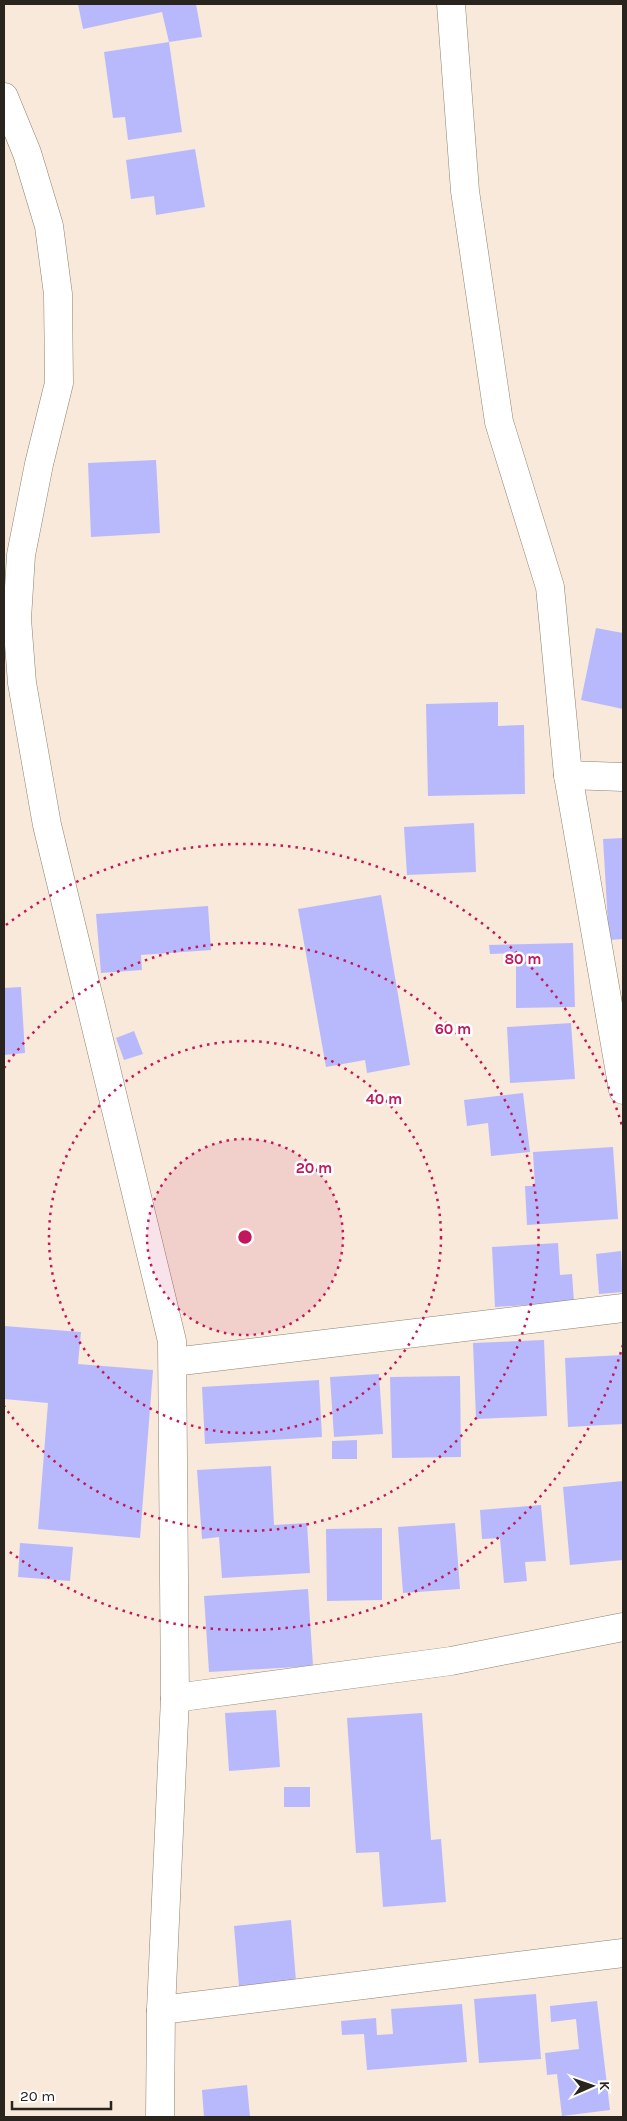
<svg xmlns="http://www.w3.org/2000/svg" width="627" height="2121" font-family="Karla,sans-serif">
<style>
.building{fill:#b8b9fc}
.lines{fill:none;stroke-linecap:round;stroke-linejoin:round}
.street-casing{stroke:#8f8274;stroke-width:29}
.secondary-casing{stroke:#8f8274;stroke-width:29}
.street{stroke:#fff;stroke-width:28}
.secondary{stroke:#fff;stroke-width:28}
.ring{fill:none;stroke:#c2185b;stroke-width:2.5;stroke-dasharray:2.5 5}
.centre{fill:#c2185b;stroke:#fff;stroke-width:2.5}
.ring-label{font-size:15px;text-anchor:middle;font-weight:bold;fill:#c2185b;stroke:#fff;stroke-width:5;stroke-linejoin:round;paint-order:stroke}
</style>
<rect width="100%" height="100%" fill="#f8e9da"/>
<g class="building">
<polygon points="78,4 196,4 202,37 169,42 162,12 83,29"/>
<polygon points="169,42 182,132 128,140 125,117 113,118 104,52"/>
<polygon points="195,149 205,207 156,215 154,196 131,199 126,160"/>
<polygon points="156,460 160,533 91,537 88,463"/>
<polygon points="596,628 623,633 623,709 581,700"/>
<polygon points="498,702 498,726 524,725 525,794 428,796 426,704"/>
<polygon points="474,823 476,872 407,875 404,827"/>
<polygon points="623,838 623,939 609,940 603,839"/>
<polygon points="381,895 410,1065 367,1073 365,1060 326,1067 298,909"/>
<polygon points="208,906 211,950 141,955 142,970 101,973 96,914"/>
<polygon points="573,943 575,1007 516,1008 516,953 490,954 489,945"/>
<polygon points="21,987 25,1053 4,1055 4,988"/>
<polygon points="571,1023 575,1079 510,1083 507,1027"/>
<polygon points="134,1031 143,1054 124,1060 116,1038"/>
<polygon points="523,1093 530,1152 491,1156 488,1123 467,1126 464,1100"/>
<polygon points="613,1147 618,1219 527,1225 525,1186 535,1186 533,1152"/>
<polygon points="558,1243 560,1275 572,1274 574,1302 495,1307 492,1247"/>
<polygon points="621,1251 623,1292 599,1294 596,1254"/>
<polygon points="4,1326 81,1332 78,1364 153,1370 140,1538 38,1529 48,1403 4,1399"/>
<polygon points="544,1340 547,1416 476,1419 473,1343"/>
<polygon points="623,1355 623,1424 568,1427 565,1358"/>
<polygon points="379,1374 383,1434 334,1437 330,1377"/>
<polygon points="460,1376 461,1457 392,1458 390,1377"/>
<polygon points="319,1380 322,1437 205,1444 202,1387"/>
<polygon points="357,1440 357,1459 332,1459 332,1441"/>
<polygon points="271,1466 274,1525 307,1523 310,1573 222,1578 219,1537 202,1539 197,1470"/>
<polygon points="623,1481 623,1560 570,1565 563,1487"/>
<polygon points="541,1505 546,1561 525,1562 527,1581 504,1583 500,1538 482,1539 480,1510"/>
<polygon points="455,1523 460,1589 403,1593 398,1527"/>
<polygon points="382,1528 382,1600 327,1601 326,1529"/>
<polygon points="20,1543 73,1547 70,1581 18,1577"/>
<polygon points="308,1589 313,1666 209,1672 204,1596"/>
<polygon points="276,1710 280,1767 229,1771 225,1713"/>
<polygon points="422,1713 431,1840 441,1839 446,1902 383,1907 379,1852 356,1853 347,1718"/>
<rect x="284" y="1787" width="26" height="20"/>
<polygon points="291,1920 296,1981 239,1986 234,1926"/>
<polygon points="536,1994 541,2059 479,2063 474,1999"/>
<polygon points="597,2001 610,2110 562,2116 557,2074 547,2075 545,2053 579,2049 576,2019 551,2022 550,2006"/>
<polygon points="462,2004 467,2062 367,2070 364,2034 342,2035 341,2021 376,2018 377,2035 393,2034 391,2009"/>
<polygon points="247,2085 250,2117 204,2117 202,2090"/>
</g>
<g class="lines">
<defs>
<g id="street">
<polyline points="451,4 465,191 499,422 550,587 568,775 623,1090"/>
<polyline points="568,775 623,777"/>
<polyline points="173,1362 623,1308"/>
<polyline points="175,1698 451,1661 623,1627"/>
<polyline points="161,2010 623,1953"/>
</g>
<polyline id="secondary" points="4,97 27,153 49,226 58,294 59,383 39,464 21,555 17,619 22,683 47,825 172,1341 175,1698 161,2010 160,2117"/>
</defs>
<use href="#street" class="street-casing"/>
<use href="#secondary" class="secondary-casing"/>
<use href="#street" class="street"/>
<use href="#secondary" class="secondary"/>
</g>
<circle cx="245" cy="1237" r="98" fill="#c2185b" fill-opacity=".12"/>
<g class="ring">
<circle cx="245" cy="1237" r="98"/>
<circle cx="245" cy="1237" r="196"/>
<path d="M4 1068A294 294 0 1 1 4 1406"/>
<path d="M623 1345A393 393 0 0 1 6 1549M6 925A393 393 0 0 1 623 1129"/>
</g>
<circle cx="245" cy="1237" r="8" class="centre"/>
<g class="ring-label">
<text x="523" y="964">80 m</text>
<text x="453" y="1034">60 m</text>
<text x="384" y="1104">40 m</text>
<text x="314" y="1173">20 m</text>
</g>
<rect width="627" height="2121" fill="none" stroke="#29241e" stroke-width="10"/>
<g transform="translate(592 2086) rotate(88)" stroke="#ffffff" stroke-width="4" paint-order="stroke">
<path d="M0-4L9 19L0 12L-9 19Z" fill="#29241e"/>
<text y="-8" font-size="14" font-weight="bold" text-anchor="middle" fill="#29241e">K</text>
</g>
<path d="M12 2101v8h99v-8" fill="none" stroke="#29241e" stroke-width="2.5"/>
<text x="20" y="2101" font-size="15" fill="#29241e" stroke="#ffffff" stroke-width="4" paint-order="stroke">20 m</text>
</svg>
